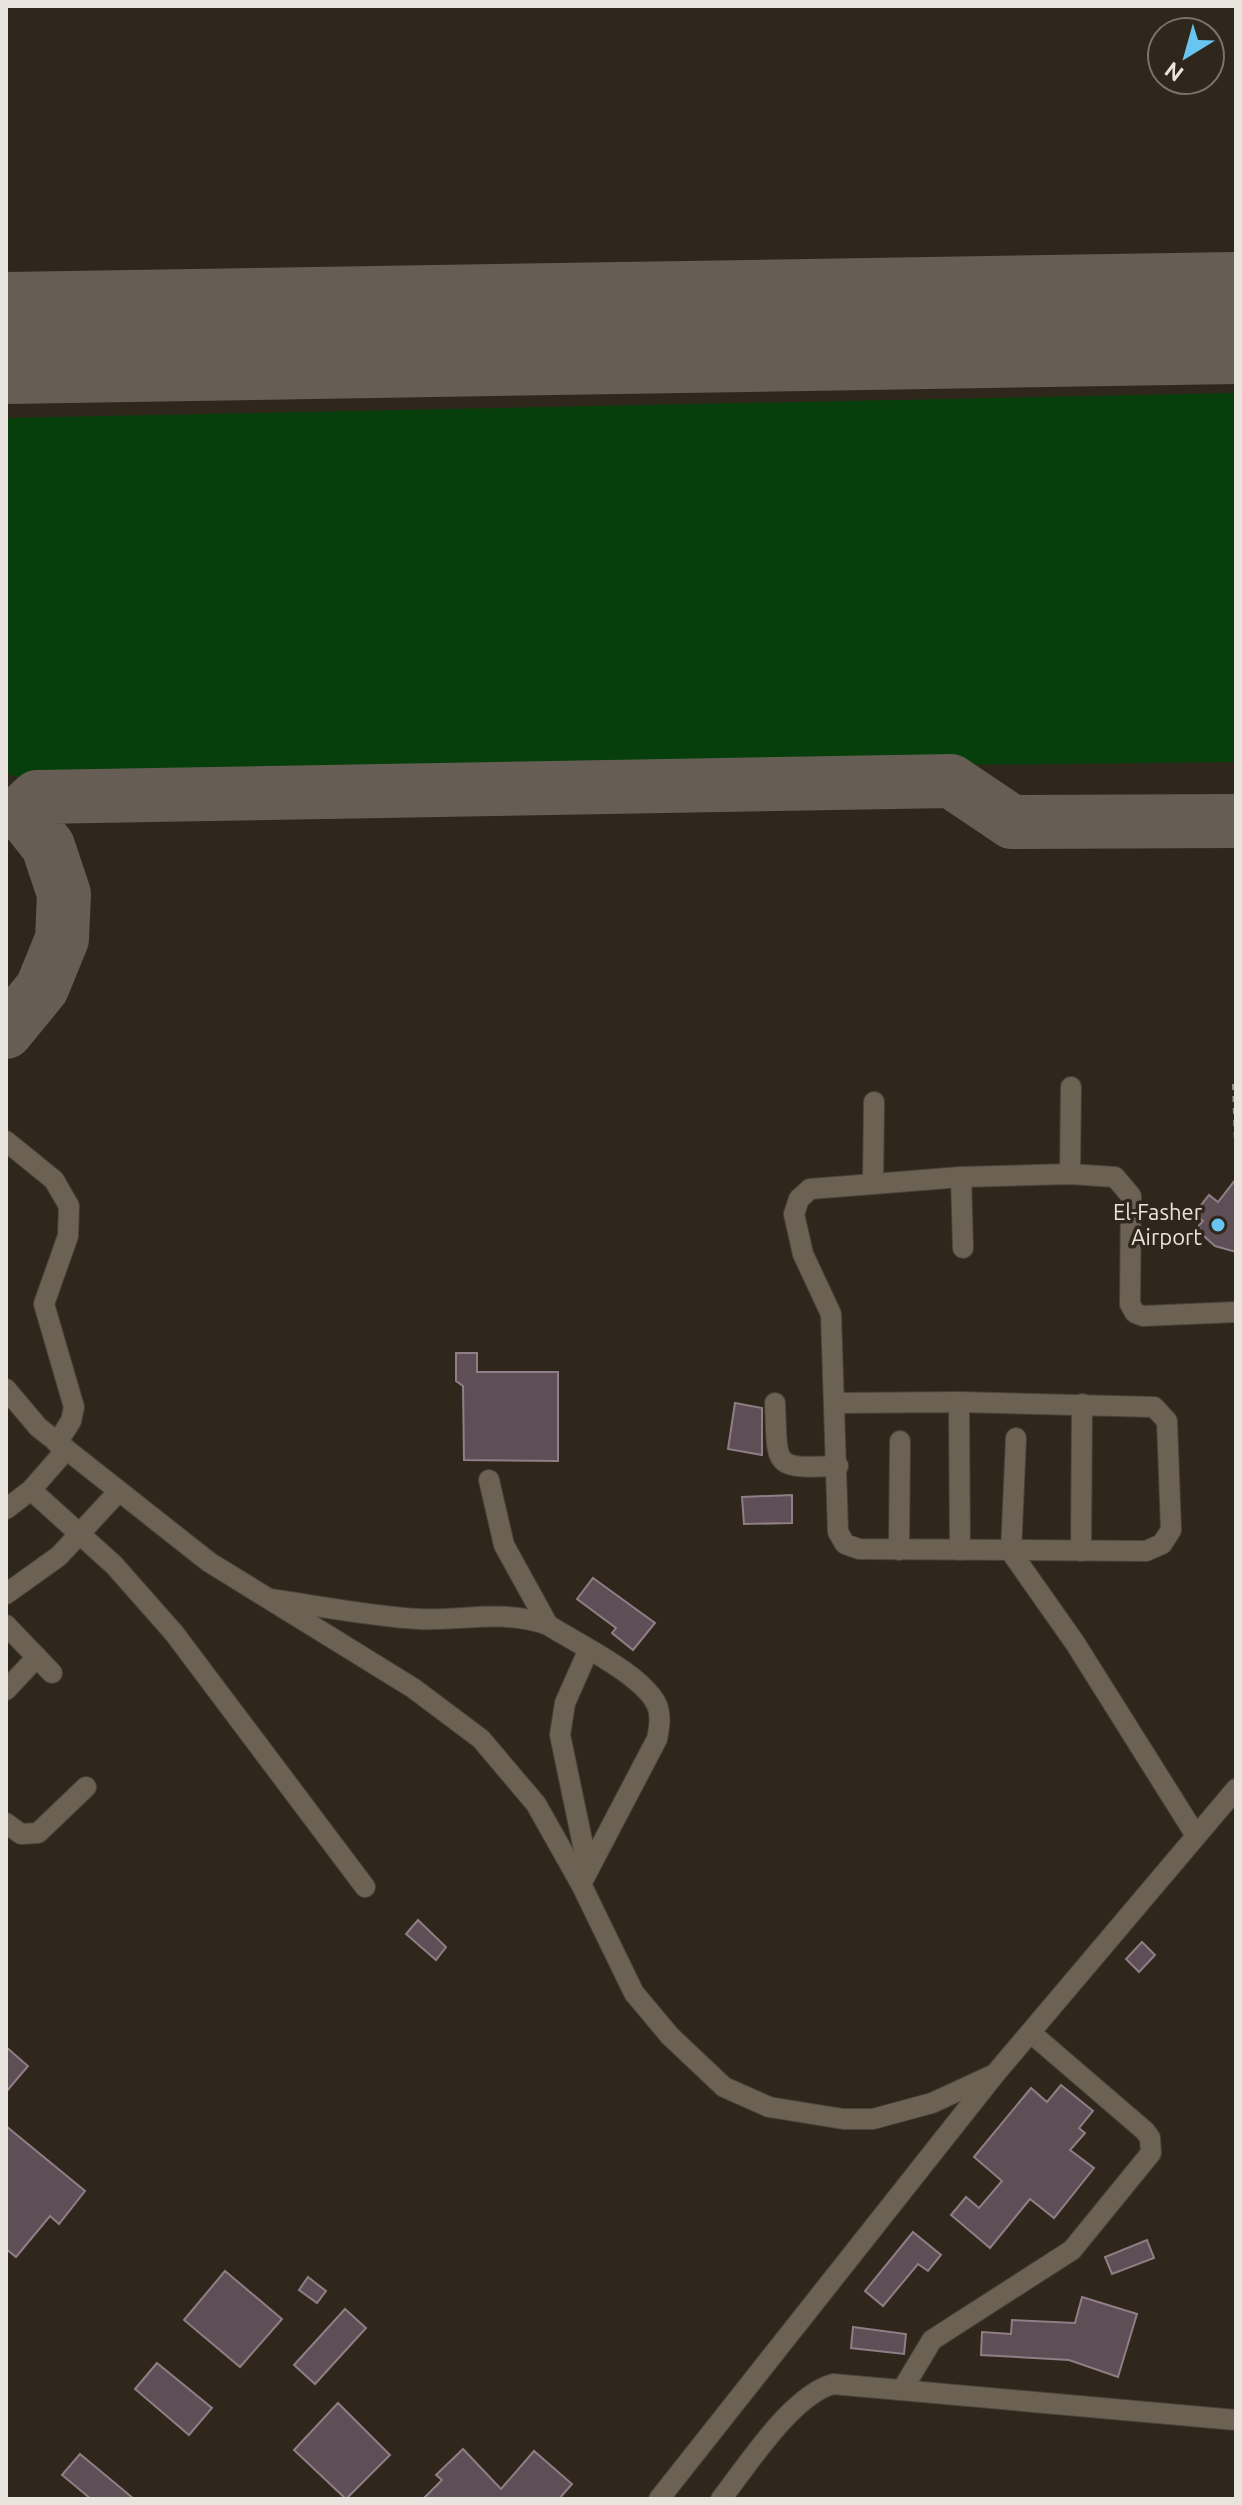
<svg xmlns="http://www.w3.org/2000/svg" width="1242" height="2505" font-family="Ubuntu,sans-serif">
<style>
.green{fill:#063f0b}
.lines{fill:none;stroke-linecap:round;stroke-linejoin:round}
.taxiway{stroke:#665e54;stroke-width:54}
.runway{stroke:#665e54;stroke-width:132}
.building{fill:#5e4e55;stroke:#8f7e85;stroke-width:2}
.minor-casing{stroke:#494339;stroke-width:22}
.path{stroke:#928b82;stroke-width:4;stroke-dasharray:6 6;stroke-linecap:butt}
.minor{stroke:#6b6254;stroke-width:20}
.poi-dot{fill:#68c4f0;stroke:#2f271b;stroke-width:3}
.labels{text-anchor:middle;stroke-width:7;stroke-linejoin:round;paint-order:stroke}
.poi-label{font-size:22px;fill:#e9e4dd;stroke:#2f271b;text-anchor:end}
</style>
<rect width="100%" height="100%" fill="#2f271b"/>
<polygon class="green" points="1236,393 1236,762 959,765 956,770 138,784 33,775 15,777 6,772 6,418"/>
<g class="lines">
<polyline class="taxiway" points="6,1032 42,988 62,939 64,894 48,846 21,812 37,797 951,781 1012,822 1236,821"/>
<polyline class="runway" points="6,338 1236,318"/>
</g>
<g class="building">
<polygon points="1236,1179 1236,1252 1215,1246 1196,1229 1203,1221 1194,1214 1209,1195 1218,1202"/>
<polygon points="456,1353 477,1353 477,1372 558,1372 558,1461 464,1460 463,1386 456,1381"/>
<polygon points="735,1403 762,1408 762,1455 728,1449"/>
<polygon points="792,1495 792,1523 744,1524 742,1497"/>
<polygon points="593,1578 655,1623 633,1650 612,1633 616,1628 577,1599"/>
<polygon points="418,1920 446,1947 436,1960 406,1934"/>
<polygon points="1142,1942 1155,1955 1139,1972 1126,1959"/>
<polygon points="6,2047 28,2066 6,2092"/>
<polygon points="1061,2085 1093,2111 1079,2128 1085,2133 1070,2150 1094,2168 1054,2218 1030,2199 990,2248 951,2215 966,2197 979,2208 1002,2181 974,2157 1031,2088 1047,2102"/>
<polygon points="6,2126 85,2191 59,2224 50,2216 16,2257 6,2249"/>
<polygon points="913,2232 941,2255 928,2271 918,2264 883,2306 865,2291"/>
<polygon points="1147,2240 1154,2258 1112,2274 1105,2257"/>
<polygon points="225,2271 282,2319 240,2367 184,2320"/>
<polygon points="308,2277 326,2291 317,2303 299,2290"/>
<polygon points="1082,2297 1137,2314 1118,2377 1069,2360 981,2355 982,2332 1011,2334 1012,2320 1075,2323"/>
<polygon points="345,2309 366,2328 315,2384 294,2365"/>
<polygon points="853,2327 906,2334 904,2354 851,2348"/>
<polygon points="157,2363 212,2408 189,2435 135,2389"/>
<polygon points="338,2403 390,2455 346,2499 294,2450"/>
<polygon points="463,2449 501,2489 534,2451 572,2484 559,2499 423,2499 442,2480 436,2475"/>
<polygon points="80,2454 134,2499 91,2499 62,2475"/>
</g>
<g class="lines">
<defs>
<g id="minor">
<polyline points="6,1141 54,1180 69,1206 68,1236 44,1304 74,1407 71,1421 57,1443"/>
<polyline points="1070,1174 1071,1087"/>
<polyline points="961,1177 963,1248"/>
<polyline points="873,1182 874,1102"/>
<polyline points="6,1389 38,1427 209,1562 413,1688 481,1739 536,1804 581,1884 634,1993 670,2036 724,2087 769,2107 843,2119 873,2119 932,2103 995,2074"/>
<polyline points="959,1402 960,1550"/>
<path d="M775,1403C778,1467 770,1469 838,1466"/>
<polyline points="835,1403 959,1402 1154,1407 1167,1421 1171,1530 1162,1544 1146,1551 859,1549 845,1544 838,1532 831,1314 803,1254 794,1214 799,1199 810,1189 961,1177 1070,1174 1115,1177 1131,1196 1130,1304 1135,1313 1143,1316 1236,1312"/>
<polyline points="1016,1438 1011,1552 1075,1643 1195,1834"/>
<polyline points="489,1480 504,1545 548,1625"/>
<polyline points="31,1490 114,1565 174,1633 365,1887"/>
<polyline points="6,1509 31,1490 66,1450"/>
<polyline points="899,1550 900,1441"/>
<polyline points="1081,1551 1082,1404"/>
<polyline points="6,1594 59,1556 119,1491"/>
<path d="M270,1599C319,1606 369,1616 419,1619C464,1621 504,1609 548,1625C576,1643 648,1677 658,1708C661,1719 659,1728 657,1739L581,1884"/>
<polyline points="6,1625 52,1673"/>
<polyline points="588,1651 565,1703 560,1735 588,1869"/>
<polyline points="6,1690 37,1657"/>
<polyline points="6,1823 21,1834 38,1833 86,1787"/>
<polyline points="902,2390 932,2340 1072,2250 1151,2153 1150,2138 1145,2131 1031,2033"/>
<polyline points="659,2499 995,2074 1236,1789"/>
<path d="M721,2499C748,2465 791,2396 833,2384L1236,2420"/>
</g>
</defs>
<use href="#minor" class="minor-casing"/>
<polyline class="path" points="1234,1084 1236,1144"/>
<use href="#minor" class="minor"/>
</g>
<circle class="poi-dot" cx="1218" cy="1225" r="8"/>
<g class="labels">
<g class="poi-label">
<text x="1202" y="1220">El-Fasher<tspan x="1202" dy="25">Airport</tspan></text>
</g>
</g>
<rect width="1242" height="2505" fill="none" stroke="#e9e4dd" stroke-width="16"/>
<g transform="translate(1186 56) rotate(217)"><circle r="38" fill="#2f271b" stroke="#797369" stroke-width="2"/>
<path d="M0-6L14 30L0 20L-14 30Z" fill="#68c4f0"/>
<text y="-12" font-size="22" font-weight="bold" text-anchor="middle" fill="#e9e4dd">N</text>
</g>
</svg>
